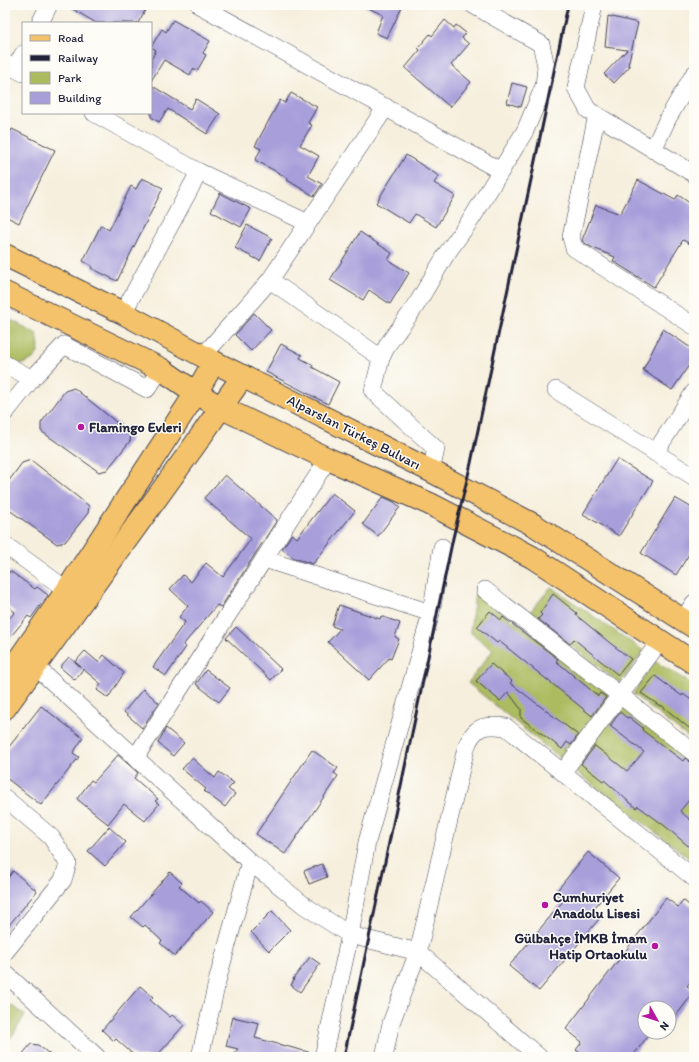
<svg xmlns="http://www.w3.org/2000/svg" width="699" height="1062" font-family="Itim,sans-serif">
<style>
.green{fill:#acbb5e;stroke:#676e4c}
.building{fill:#a79eda}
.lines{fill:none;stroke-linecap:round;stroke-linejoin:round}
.minor-casing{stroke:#424153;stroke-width:18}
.major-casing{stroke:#424153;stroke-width:24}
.minor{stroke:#fff;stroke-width:17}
.major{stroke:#f4c26a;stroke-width:22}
.rail{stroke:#22223b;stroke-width:3}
.poi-dot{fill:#b5179e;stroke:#fdfcf7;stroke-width:1.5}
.labels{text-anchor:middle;stroke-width:3;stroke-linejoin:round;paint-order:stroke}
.poi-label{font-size:14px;font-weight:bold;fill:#22223b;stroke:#fdfcf7;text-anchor:start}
.street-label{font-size:14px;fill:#22223b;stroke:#fdfcf7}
</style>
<rect width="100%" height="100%" fill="#fdfcf7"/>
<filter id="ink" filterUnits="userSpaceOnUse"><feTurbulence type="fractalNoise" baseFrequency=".025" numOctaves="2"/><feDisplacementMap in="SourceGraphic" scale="8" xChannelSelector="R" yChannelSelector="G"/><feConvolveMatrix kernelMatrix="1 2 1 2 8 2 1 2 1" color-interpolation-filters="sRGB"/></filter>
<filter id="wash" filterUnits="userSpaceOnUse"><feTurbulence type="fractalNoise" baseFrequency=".012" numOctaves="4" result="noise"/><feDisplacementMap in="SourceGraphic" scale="16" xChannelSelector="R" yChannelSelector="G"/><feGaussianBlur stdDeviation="0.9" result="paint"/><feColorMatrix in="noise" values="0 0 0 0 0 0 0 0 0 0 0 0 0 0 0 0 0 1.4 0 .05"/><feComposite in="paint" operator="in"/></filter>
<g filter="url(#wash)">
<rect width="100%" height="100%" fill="#f6efdd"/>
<g class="green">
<path d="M5,317L36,333C43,352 37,361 17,365L5,358Z"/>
<polygon points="551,587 644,651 620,683 529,613"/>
<polygon points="475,593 616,696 566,763 468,683 493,650 470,632"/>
<polygon points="654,661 694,685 694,742 633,694"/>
<polygon points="620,704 694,761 694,862 574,770"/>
<polygon points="5,1001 25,1015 13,1035 5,1045"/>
</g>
<g id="blocks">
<g class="building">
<polygon points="66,5 148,5 138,23 96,23"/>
<polygon points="362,5 403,5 387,38 376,33 383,15"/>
<polygon points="608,16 638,23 628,65 630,66 614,83 604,74 627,50 605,47"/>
<polygon points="173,20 210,41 203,53 206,55 197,71 193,69 190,75 164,60 151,81 151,60 156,50 151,47 162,29 166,32"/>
<polygon points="445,20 454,28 456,25 466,33 462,38 469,44 451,65 471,82 450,107 405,68 420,50 418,48 430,34 432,36"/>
<polygon points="512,83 527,87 521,107 507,103"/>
<polygon points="151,85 190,109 196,99 220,114 207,134 168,109 159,122 151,117"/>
<polygon points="291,93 317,107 308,123 312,125 300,145 319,156 308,176 322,184 314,196 287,180 288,178 255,160 261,149 255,146 280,100 285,103"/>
<polygon points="12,129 55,150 19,223 5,216 5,143"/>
<polygon points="406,155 439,176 434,183 455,196 436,227 415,214 409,223 376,203"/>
<polygon points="142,178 163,188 117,281 91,268 92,266 83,261 101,225 109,230 131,186 136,189"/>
<polygon points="638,180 675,200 678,195 694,206 694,246 683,240 654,287 613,261 615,257 593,248 583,242 582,240 596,205 620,214"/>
<polygon points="220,193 251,209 241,227 211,211"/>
<polygon points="247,225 272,238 260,261 235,248"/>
<polygon points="360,232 392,253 388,260 409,273 390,304 369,290 363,300 330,280"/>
<polygon points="254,313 271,330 251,351 235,335"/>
<polygon points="663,329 694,350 694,358 672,390 643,370"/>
<polygon points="281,344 302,355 300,358 313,365 312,367 339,382 328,404 266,372"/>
<polygon points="74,388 131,434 130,441 107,470 99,472 41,431 41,423 65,391"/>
<polygon points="617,459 653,481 619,536 583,514"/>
<polygon points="31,460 89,506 88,513 65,542 57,544 5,507 5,486 22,463"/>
<polygon points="225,475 277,520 221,607 217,605 183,645 186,647 166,676 153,667 185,622 179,617 188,606 170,589 183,575 191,582 206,563 223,577 251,539 204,498"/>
<polygon points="332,493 355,511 313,564 294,558 282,549 292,534 297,538"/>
<polygon points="383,497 394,502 400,507 378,536 363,524"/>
<polygon points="675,498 694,509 694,546 676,575 641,553"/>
<polygon points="10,571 35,589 37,587 48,595 31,618 28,616 5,643 5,623 15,612 5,604 5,578"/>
<polygon points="553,594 577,613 576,615 610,643 631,659 618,675 574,639 570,644 538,619 542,615 540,613"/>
<polygon points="339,605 380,619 381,616 400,623 395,637 399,639 391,659 389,658 369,680 328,642 340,629 332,626"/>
<polygon points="490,611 501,620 503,617 558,659 556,661 598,696 600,693 606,697 592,716 499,641 497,643 477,627"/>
<polygon points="236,627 281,669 271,680 226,638"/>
<polygon points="85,651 98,662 104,655 124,673 108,698 97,690 101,684 83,669 75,680 60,667 69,657 82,668 75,662"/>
<polygon points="491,664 512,681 510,683 578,735 571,745 567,742 562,749 521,718 521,709 508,692 500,701 476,681"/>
<polygon points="206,670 230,688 219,702 196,684"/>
<polygon points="655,676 682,696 683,694 694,702 694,732 661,705 660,706 641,693"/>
<polygon points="143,689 159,703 142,728 124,712"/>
<polygon points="41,706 83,738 73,753 79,757 41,805 5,777 5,752"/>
<polygon points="620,712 627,718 629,717 643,728 642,730 683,761 685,758 694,765 694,794 680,811 694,823 694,851 665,826 638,806 636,808 604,780 603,781 581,764 595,746 627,771 644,752 610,726"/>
<polygon points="166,728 184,743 173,756 158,743"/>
<polygon points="312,750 338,768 334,773 338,776 285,854 256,834"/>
<polygon points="118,755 138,773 134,778 158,799 155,801 159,804 145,821 124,804 108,824 77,799 91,780 94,782"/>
<polygon points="192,758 215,778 219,772 234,783 228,789 235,794 225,807 204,791 206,789 182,769"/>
<polygon points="109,827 126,842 105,866 88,851"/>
<polygon points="588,852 619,878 591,912 599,919 539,991 509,966 564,900 555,893"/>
<polygon points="322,864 327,877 309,884 304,871"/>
<polygon points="13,871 37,891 5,930 5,882"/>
<polygon points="170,872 182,883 179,886 199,903 201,901 213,912 175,956 160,943 162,941 145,925 143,927 131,917"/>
<polygon points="666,898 678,907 683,900 694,909 694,977 687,986 694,991 694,992 669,1025 669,1008 645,1008 645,1032 651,1032 632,1057 586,1057 576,1050 582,1042 566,1029"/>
<polygon points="272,911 290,930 269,951 251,932"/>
<polygon points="310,957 320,964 300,992 291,985 294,980 293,979"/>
<polygon points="140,986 153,997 150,1000 170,1017 172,1015 184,1025 156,1057 136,1057 116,1039 114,1041 102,1030"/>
<polygon points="233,1017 259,1023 255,1038 312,1053 312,1057 231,1057 238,1049 226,1046"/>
<polygon points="31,1044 38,1045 53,1057 20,1057"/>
</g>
</g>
</g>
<g filter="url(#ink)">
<use href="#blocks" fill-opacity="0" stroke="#424153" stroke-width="1"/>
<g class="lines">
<defs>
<g id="minor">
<polyline points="199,5 501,171"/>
<polyline points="594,5 576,88 588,110 694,174"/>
<polyline points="40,23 49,5"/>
<polyline points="5,63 23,73"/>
<polyline points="15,69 23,54"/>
<polyline points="94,113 199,172 308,223 270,280 381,358 373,391 436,449 431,471"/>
<polyline points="597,115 571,237 574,248 694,326"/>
<polyline points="653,150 668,118 694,74"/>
<polyline points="308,223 386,107"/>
<polyline points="123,313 199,172"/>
<polyline points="203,356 270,280"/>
<polyline points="381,358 388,344 415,307 447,253 472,218 525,131 544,86 546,66 541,44 473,5"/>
<polyline points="5,364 32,379 64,345 147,389 161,369"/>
<polyline points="556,390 694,477"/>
<polyline points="5,413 32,379"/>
<polyline points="655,453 694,392"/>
<polyline points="5,545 67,590"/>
<polyline points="264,559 328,459"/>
<polyline points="485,590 694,753"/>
<polyline points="683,620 694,603"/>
<polyline points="35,666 250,862 305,906 350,935 418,952 539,1057"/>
<polyline points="135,758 264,559 431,613 442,547"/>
<polyline points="563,772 660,641"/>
<polyline points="5,798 51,837 68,863 63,880 5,952"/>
<polyline points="5,973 97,1057"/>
<polyline points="200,1057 218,978 250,862"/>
<polyline points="323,1057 350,935 367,842 431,613"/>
<path d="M384,1057L391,1023L418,952L466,748C474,726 484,724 506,727L694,878"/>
</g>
<g id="major">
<polyline points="5,255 123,313 214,362 431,471 534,525 694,627"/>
<polyline points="5,293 161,369 196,393 222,408 328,459 430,504 532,557 694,663"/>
<polyline points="5,679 67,590 196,393 214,362"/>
<polyline points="5,708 194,446 243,376"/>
</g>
</defs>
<use href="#minor" class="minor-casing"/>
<use href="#major" class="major-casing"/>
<use href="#minor" class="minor"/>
<use href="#major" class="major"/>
<polyline class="rail" points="344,1057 453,538 471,463 568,5"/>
</g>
</g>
<g class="poi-dot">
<circle cx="81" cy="427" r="4"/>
<circle cx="545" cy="905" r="4"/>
<circle cx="655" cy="946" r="4"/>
</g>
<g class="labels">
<g class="poi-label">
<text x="89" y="432">Flamingo Evleri</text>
<text x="553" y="902">Cumhuriyet<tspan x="553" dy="16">Anadolu Lisesi</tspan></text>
<text x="647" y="943" text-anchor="end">Gülbahçe İMKB İmam<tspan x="647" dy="16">Hatip Ortaokulu</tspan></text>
</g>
<g class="street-label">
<text transform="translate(354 432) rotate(27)" y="5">Alparslan Türkeş Bulvarı</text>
</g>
</g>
<rect width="699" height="1062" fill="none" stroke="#fdfcf7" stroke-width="20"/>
<rect x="22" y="22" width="130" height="92" fill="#fdfcf7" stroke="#a5a5ac"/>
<rect x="30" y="35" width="20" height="6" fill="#f4c26a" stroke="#a5a5ac"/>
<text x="58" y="42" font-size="12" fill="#22223b">Road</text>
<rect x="30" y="55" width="20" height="6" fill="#22223b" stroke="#a5a5ac"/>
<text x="58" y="62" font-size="12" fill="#22223b">Railway</text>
<rect x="30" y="72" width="20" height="12" fill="#acbb5e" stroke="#a5a5ac"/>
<text x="58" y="82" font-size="12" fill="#22223b">Park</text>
<rect x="30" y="92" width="20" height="12" fill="#a79eda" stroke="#a5a5ac"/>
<text x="58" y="102" font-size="12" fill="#22223b">Building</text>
<g transform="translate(657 1020) rotate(129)"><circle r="19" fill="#fdfcf7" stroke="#a5a5ac"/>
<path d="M0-3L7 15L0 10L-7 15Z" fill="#b5179e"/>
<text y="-6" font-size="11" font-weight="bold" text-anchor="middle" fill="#22223b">N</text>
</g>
</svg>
